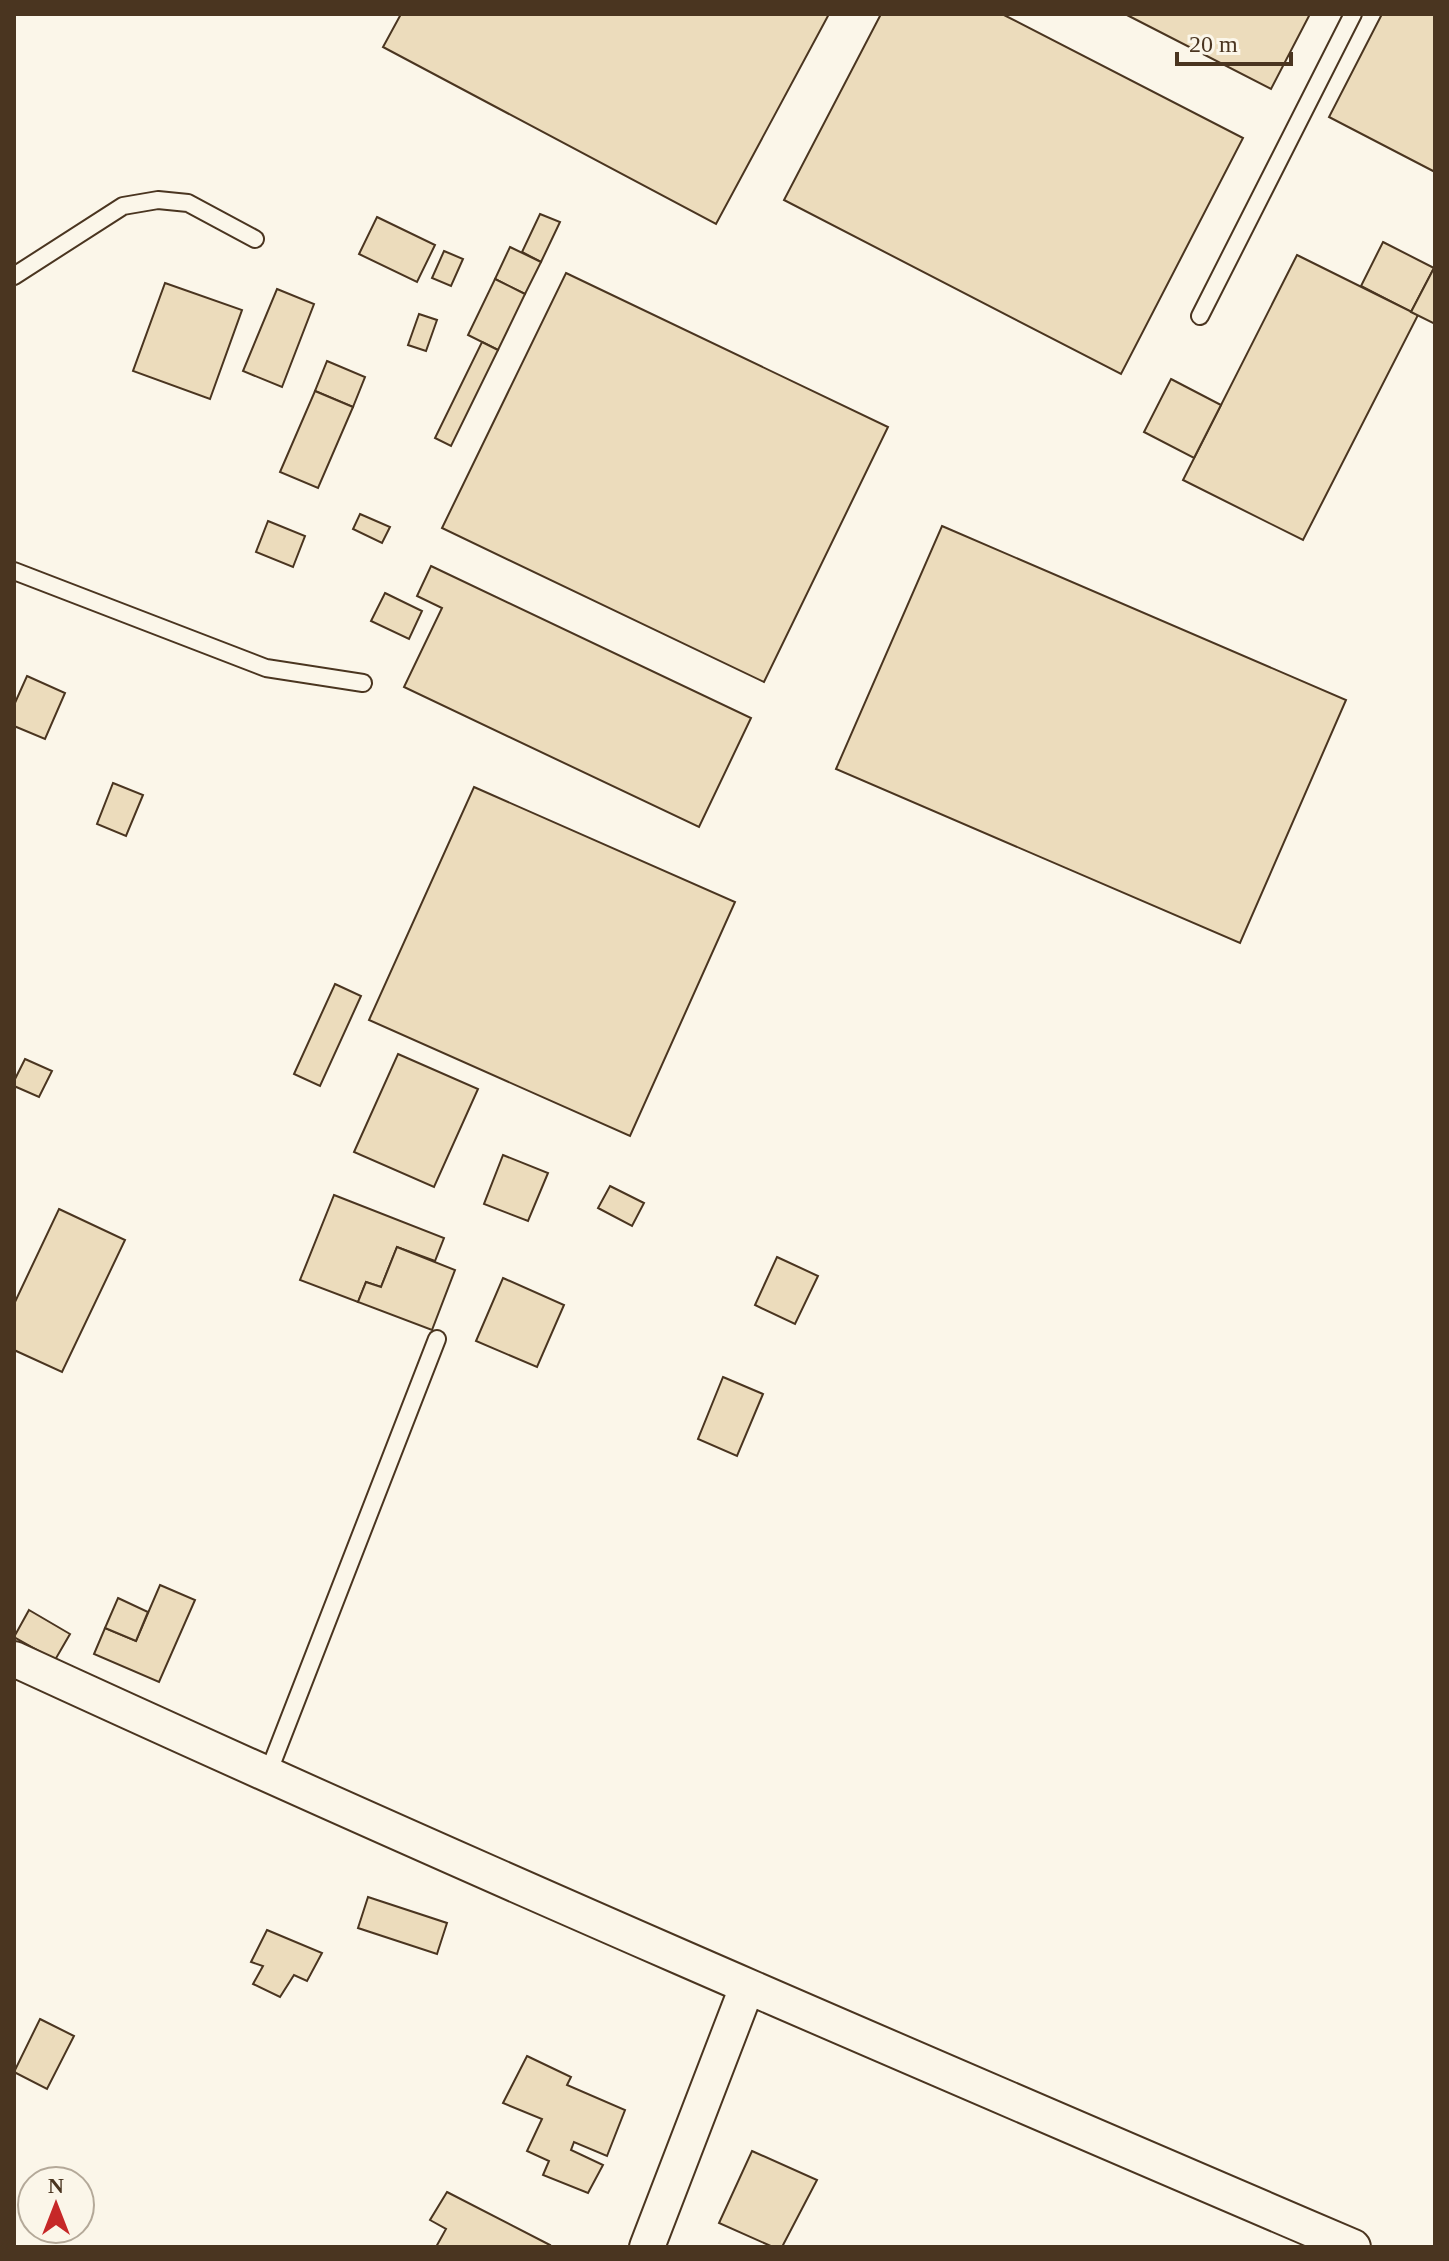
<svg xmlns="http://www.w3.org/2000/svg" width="1449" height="2261" font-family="Georgia,serif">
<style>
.building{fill:#ecdcbc;stroke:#4a3520;stroke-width:2}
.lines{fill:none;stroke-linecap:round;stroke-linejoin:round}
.service-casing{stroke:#4a3520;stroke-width:20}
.minor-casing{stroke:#4a3520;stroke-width:38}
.service{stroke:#fbf6e9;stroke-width:16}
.minor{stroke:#fbf6e9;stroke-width:34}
</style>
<rect width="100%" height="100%" fill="#fbf6e9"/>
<g class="building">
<polygon points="401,14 829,14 716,224 383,47"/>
<polygon points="881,14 1002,14 1243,138 1121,374 784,200"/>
<polygon points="1125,14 1310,14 1271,89"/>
<polygon points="1382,14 1435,14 1435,172 1329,117"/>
<polygon points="540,214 560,222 541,262 522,252"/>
<polygon points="377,217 435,245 417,282 359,254"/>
<polygon points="1383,242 1434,268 1411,312 1361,286"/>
<polygon points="510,247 541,262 525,294 495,279"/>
<polygon points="444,251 463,259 451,286 432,278"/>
<polygon points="1297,255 1418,315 1303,540 1183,480"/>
<polygon points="1434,268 1435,269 1435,324 1411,312"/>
<polygon points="566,273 888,427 764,682 442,528"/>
<polygon points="495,279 525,294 498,350 468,335"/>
<polygon points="165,283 242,310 210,399 133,371"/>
<polygon points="277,289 314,304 282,387 243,371"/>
<polygon points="419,314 437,320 426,351 408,345"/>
<polygon points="482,342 498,350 451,446 435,438"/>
<polygon points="327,361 365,377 353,407 315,391"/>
<polygon points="1171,379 1221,405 1194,458 1144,432"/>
<polygon points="315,391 353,407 318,488 280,472"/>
<polygon points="360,514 390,527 382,543 353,529"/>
<polygon points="268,521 305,536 293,567 256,552"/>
<polygon points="942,526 1346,700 1240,943 836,769"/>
<polygon points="431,566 751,718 699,827 404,687 442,608 417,596"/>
<polygon points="385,593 422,611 409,639 371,621"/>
<polygon points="27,676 65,693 45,739 14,726 14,705"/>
<polygon points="113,783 143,795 126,836 97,824"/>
<polygon points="474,787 735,902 630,1136 369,1020"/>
<polygon points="335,984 361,996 320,1086 294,1074"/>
<polygon points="398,1054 478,1089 434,1187 354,1152"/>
<polygon points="25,1059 52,1071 39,1097 14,1086 14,1081"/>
<polygon points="503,1155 548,1173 528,1221 484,1204"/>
<polygon points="610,1186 644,1203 632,1226 598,1208"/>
<polygon points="334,1195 444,1238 435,1261 397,1247 381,1287 366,1282 358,1302 300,1280"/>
<polygon points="59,1209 125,1240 62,1372 14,1350 14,1304"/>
<polygon points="397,1247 455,1270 432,1330 358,1302 366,1282 381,1287"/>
<polygon points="777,1257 818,1276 795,1324 755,1305"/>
<polygon points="503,1278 564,1305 537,1367 476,1341"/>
<polygon points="723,1377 763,1394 737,1456 698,1439"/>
<polygon points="160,1585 195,1600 159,1682 94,1654 105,1628 136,1641"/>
<polygon points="118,1598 148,1612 136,1641 105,1628"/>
<polygon points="29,1610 70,1634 55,1660 14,1637"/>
<polygon points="368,1897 447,1923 437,1954 358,1928"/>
<polygon points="267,1930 322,1953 307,1981 294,1975 280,1997 253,1984 263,1966 251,1962"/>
<polygon points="40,2019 74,2036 47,2089 14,2072"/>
<polygon points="527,2056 571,2077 567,2085 625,2110 607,2156 574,2142 571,2150 603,2165 588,2193 543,2175 549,2161 527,2151 542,2119 503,2103"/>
<polygon points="752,2151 817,2180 782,2247 773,2247 719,2223"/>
<polygon points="447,2192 550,2245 549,2247 436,2247 446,2229 430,2220"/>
</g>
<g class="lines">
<defs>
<g id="service">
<polyline points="14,276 123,206 158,200 188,203 255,239"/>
<polyline points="1200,316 1353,14"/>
<polyline points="14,571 266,668 363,683"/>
<polyline points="267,1776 437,1339"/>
</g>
<g id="minor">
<path d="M14,1659C457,1863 905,2055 1353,2247"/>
<polyline points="647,2247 747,1987"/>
</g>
</defs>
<use href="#service" class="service-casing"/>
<use href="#minor" class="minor-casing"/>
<use href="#service" class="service"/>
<use href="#minor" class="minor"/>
</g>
<rect width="1449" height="2261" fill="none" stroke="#4a3520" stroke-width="32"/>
<g transform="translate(56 2205)"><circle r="38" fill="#fbf6e9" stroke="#b4a999" stroke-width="2"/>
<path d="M0-6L14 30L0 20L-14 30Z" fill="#c62828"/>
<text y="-12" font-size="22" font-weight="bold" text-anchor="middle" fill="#4a3520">N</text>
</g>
<path d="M1177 52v12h114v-12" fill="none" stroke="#4a3520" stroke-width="4"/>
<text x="1189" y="52" font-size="24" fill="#4a3520" stroke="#fbf6e9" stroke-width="6" paint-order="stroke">20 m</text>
</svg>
